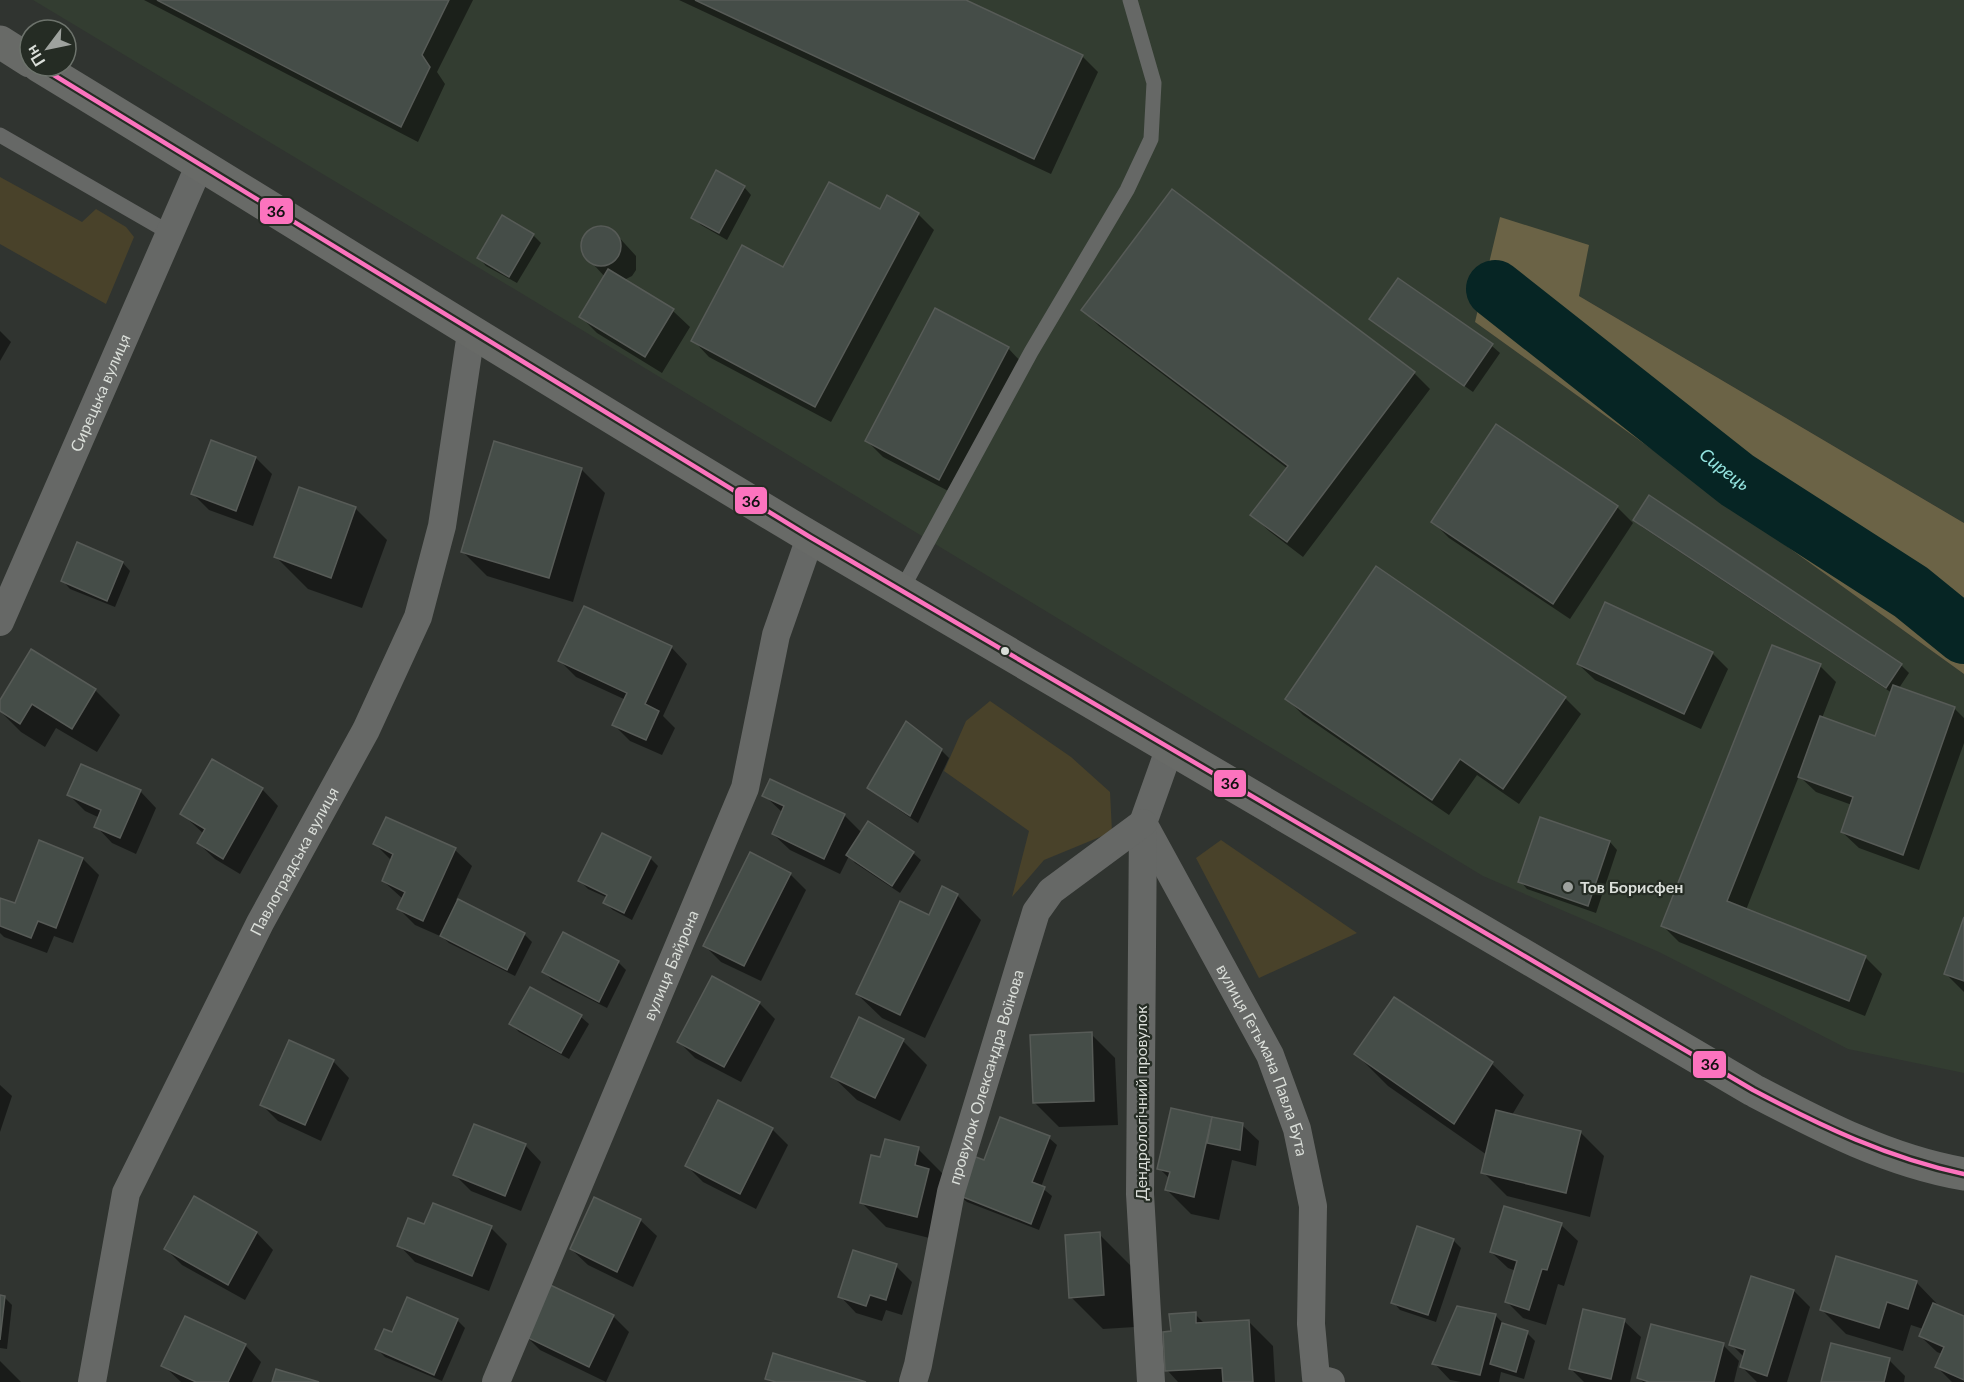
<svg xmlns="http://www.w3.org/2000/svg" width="1964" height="1382" font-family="Lato,sans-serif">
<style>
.built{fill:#333d31}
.green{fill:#49422a}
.forest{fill:#6b6346}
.shadow{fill:#0007}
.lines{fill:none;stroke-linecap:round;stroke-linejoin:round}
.river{stroke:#062524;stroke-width:58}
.building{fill:#454d48;stroke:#575b57;stroke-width:1.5}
.service{stroke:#666866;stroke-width:15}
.minor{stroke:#666866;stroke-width:28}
.secondary{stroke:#686a67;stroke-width:33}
.bus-1-casing{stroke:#252c24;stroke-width:9}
.bus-1{stroke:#fc73be;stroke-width:4.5}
.bus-dot{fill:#daded9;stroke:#252c24;stroke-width:2}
.poi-dot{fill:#9ea29e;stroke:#252c24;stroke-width:2}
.labels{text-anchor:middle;stroke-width:4.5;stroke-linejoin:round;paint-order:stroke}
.street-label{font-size:16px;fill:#daded9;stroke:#252c24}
.poi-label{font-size:16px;font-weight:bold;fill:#daded9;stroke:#252c24;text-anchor:start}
.water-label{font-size:18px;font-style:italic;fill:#94e4e0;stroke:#252c24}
.line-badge{stroke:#252c24;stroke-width:2}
.pale-badge-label{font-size:16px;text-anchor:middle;font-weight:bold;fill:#111}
</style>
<rect width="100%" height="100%" fill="#303430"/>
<polygon class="built" points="33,0 1964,0 1964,523 1579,296 1588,245 1475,322 1964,674 1964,1073 1848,1049 1659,952 1483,876 516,290"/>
<g class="green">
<polygon points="0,177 82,222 96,209 126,227 134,237 106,304 0,244"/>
<polygon points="990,701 1071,757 1110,792 1112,832 1044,860 1012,897 1029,831 944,771 966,721"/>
<polygon points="1221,840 1357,933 1259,978 1196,858"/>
</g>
<polygon class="forest" points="1500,217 1589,245 1579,296 1964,523 1964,674 1475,322"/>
<g class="shadow">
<polygon points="144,0 473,0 437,72 445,84 418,142"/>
<polygon points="679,0 962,0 1082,56 1098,72 1051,174"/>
<polygon points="744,187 751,195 727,240 701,225 693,217"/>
<polygon points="880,211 918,214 934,230 831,422 709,357 693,340 783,269"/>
<polygon points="602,227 615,233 636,256 636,270 632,276 624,280 673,311 690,327 662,373 597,333 581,317 605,277 584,254 582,246 584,238 589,232"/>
<polygon points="533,235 541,243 517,283 486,266 479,258"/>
<polygon points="1398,280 1492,346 1500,353 1473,392 1379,326 1371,319"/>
<polygon points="1083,310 1414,373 1430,389 1303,557 1269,531 1252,515 1288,469 1099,326"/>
<polygon points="0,331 11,342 0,361"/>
<polygon points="1008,348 1024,365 956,495 883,457 867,441"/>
<polygon points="212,442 256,458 272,474 253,526 209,510 193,494"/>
<polygon points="581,469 605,493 573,602 487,576 462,551"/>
<polygon points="1617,507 1633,523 1570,619 1449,538 1433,522"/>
<polygon points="355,508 387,540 362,608 308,589 276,557"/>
<polygon points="1634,519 1901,665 1909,673 1899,688 1954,708 1964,718 1964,743 1919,870 1859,848 1842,832 1852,805 1816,792 1799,776 1746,910 1866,958 1882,974 1865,1016 1679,942 1663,926 1820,666 1836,682 1822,718 1876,738 1892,693 1642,527"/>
<polygon points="78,544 123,563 130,571 115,607 70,589 63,581"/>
<polygon points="671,647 687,664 663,716 675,728 662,755 630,741 614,725 626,700 576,677 560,661"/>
<polygon points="32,651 95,690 120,715 97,752 56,728 45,747 21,732 0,711 0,703"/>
<polygon points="1712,653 1728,669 1701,729 1595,680 1578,664"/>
<polygon points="1565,698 1581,714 1519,804 1477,775 1449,815 1303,715 1287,699"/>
<polygon points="941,750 949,758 918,823 877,795 869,787"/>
<polygon points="262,789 278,806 240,874 215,859 198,843 204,834 182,814"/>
<polygon points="140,791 156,808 136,854 112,843 96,826 100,818 85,811 69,795"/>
<polygon points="764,795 844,815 862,833 913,853 921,860 900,893 855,863 849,856 840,874 790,850 773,834 783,813"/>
<polygon points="387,819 455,850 472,866 456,900 524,934 532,942 515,976 449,943 440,935 440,936 415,925 399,909 403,899 383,881 392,861 375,844"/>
<polygon points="1541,819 1610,842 1617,850 1596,913 1527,889 1520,881"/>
<polygon points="650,858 658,866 632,920 613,910 605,903 608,898 588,889 580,881"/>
<polygon points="83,859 99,875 73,943 54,936 47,953 4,937 0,933 0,899 16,905"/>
<polygon points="790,874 806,890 761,981 721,962 705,946"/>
<polygon points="957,895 981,920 925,1038 882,1018 857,994 930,917"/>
<polygon points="1964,922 1964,992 1946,974"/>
<polygon points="618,962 626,970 607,1008 552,980 544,972"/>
<polygon points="1395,999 1492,1064 1524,1095 1512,1115 1580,1132 1604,1156 1590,1217 1507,1196 1483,1172 1487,1155 1388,1086 1356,1054"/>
<polygon points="759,1003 775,1019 741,1082 695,1058 678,1041"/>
<polygon points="581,1017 589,1024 569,1059 519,1032 511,1024"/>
<polygon points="1091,1034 1115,1058 1118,1125 1059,1127 1035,1103"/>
<polygon points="903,1041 927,1065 900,1121 857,1100 832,1076"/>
<polygon points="333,1061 349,1078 321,1141 278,1121 262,1105"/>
<polygon points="0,1085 12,1096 0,1132"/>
<polygon points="1172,1109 1242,1125 1259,1141 1256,1166 1232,1160 1219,1220 1191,1214 1167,1190 1170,1179 1159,1168"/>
<polygon points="772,1129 788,1145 756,1209 703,1182 687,1166"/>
<polygon points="1049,1138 1057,1145 1041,1187 1052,1196 1039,1230 967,1202 959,1195 984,1162"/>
<polygon points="525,1145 541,1162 521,1211 471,1191 455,1175"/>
<polygon points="918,1149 942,1173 941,1241 886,1227 862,1203 882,1159"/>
<polygon points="194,1198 257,1233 273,1250 245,1300 182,1265 166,1249"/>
<polygon points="640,1220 657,1236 633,1287 588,1265 571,1249"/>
<polygon points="1561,1225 1578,1241 1564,1286 1558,1284 1546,1325 1523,1318 1507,1302 1516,1271 1508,1268 1491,1252"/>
<polygon points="425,1226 491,1228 507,1244 489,1291 415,1262 399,1245"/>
<polygon points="1099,1234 1131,1266 1135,1327 1103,1329 1071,1297"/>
<polygon points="1453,1240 1461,1248 1436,1322 1400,1310 1393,1302"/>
<polygon points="896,1266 912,1282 902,1315 886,1310 882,1321 856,1313 840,1296"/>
<polygon points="1916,1282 1940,1307 1964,1318 1964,1382 1952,1382 1937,1367 1942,1354 1937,1352 1920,1336 1923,1329 1911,1325 1903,1351 1846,1334 1821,1309"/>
<polygon points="1794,1291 1810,1307 1787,1382 1757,1382 1742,1367 1745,1358 1731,1344"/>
<polygon points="0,1297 4,1297 12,1305 7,1349 0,1348"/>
<polygon points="1457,1307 1496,1316 1506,1326 1527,1333 1535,1341 1524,1379 1501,1372 1499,1382 1461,1382 1450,1380 1434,1363"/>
<polygon points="1195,1314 1205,1324 1248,1321 1273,1346 1275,1382 1178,1382 1167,1370 1172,1333"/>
<polygon points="613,1316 629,1332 606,1382 540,1350 524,1334"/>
<polygon points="457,1320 465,1328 442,1381 385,1357 377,1349"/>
<polygon points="1624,1321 1641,1337 1630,1382 1584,1382 1571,1369"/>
<polygon points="245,1345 261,1362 252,1382 181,1382 163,1365"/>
<polygon points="1723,1345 1739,1361 1734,1382 1643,1382 1639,1378"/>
<polygon points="1889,1360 1905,1376 1904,1382 1823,1382"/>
<polygon points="0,1361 21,1382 0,1382"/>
</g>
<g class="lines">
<path class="river" id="s1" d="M1495,289L1737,480L1911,592L1964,635"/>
</g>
<g class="building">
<polygon points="157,0 449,0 422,55 430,67 401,127"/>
<polygon points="695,0 966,0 1083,55 1034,159"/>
<polygon points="716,170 745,186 719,233 691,218"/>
<polygon points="829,182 880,209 887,195 919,213 815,407 691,341 742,245 783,267"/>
<polygon points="1172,189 1415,372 1287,542 1250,515 1288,466 1081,310"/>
<polygon points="502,215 534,234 509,277 477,258"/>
<circle cx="601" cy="246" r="20"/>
<polygon points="608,269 674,309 645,357 579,317"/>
<polygon points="1398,278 1493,344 1464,386 1369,319"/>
<polygon points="935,308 1009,347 939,480 865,441"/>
<polygon points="1496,424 1618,506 1553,604 1431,522"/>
<polygon points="211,440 256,457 236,511 191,494"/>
<polygon points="494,441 582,468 549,578 461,552"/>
<polygon points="299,487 356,507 331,578 274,557"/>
<polygon points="1649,495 1902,664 1886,688 1633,520"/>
<polygon points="77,542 123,562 107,601 61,581"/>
<polygon points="1376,566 1566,697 1503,789 1460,759 1432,800 1285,699"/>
<polygon points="1605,602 1713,652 1684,714 1577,664"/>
<polygon points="584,606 672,646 645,704 659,711 646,740 612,725 627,693 558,661"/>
<polygon points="1772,645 1821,664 1727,901 1866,956 1849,1001 1661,926"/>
<polygon points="31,649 96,689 72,729 32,704 20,724 0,711 0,700"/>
<polygon points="1893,685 1955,707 1903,855 1841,832 1853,797 1798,777 1820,716 1875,736"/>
<polygon points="906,721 942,749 910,816 867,788"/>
<polygon points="212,759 263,788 223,859 197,843 205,829 180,814"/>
<polygon points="81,764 141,790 120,838 94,827 101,810 67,795"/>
<polygon points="770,779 845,814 824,859 772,834 784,806 762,796"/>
<polygon points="386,817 456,848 423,921 397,909 405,892 382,881 393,854 373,844"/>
<polygon points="1540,817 1610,841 1588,906 1518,882"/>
<polygon points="868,821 914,852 892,886 846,855"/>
<polygon points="602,833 651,857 624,913 603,903 607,895 578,881"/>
<polygon points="39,840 83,858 56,928 38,921 31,938 0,926 0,898 15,903"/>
<polygon points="750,852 791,873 744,966 703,946"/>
<polygon points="942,886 958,894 900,1015 856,994 900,901 929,915"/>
<polygon points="458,899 525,933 507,970 440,936"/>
<polygon points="1964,917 1964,981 1944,974"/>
<polygon points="563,932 619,961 599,1002 542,972"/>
<polygon points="712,976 760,1002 724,1067 677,1042"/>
<polygon points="530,987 582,1015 561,1053 509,1024"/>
<polygon points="1394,997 1493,1062 1454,1124 1354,1054"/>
<polygon points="859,1017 904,1039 875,1098 831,1077"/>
<polygon points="1092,1032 1094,1101 1033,1103 1030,1035"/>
<polygon points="289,1040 334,1060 305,1125 260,1105"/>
<polygon points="718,1100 773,1128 740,1194 685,1166"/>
<polygon points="1171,1108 1212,1117 1194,1197 1165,1190 1170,1172 1157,1169"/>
<polygon points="1496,1110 1581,1131 1566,1193 1481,1173"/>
<polygon points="1000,1117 1050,1136 1032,1182 1045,1187 1031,1224 958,1195 973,1156 984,1160"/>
<polygon points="1212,1117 1243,1123 1240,1150 1207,1143"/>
<polygon points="474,1124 526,1144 505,1196 453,1175"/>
<polygon points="885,1139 919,1147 915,1165 929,1169 917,1217 860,1203 871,1155 880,1157"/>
<polygon points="194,1196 257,1232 228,1285 164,1249"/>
<polygon points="594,1197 641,1219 617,1272 570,1249"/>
<polygon points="433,1203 492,1226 472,1276 397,1246 408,1218 424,1224"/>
<polygon points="1504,1206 1562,1223 1547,1270 1542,1269 1529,1310 1505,1302 1517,1261 1490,1252"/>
<polygon points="1417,1226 1454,1239 1428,1315 1391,1303"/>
<polygon points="1100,1232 1104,1295 1069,1298 1065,1235"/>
<polygon points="853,1250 897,1264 886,1300 870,1295 866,1306 838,1297"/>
<polygon points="1836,1256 1917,1281 1908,1309 1887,1302 1879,1328 1820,1310"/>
<polygon points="1751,1276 1794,1290 1767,1376 1740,1367 1745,1350 1729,1345"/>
<polygon points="546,1283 614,1315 589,1367 522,1335"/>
<polygon points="0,1295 5,1296 0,1340"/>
<polygon points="407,1297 458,1319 434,1375 375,1349 384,1329 392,1332"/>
<polygon points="1933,1303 1964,1316 1964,1380 1935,1367 1944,1347 1919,1336"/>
<polygon points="1457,1306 1496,1314 1480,1375 1432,1364"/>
<polygon points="1583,1309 1625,1319 1611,1379 1569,1369"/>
<polygon points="1196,1312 1196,1323 1249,1320 1253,1382 1223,1382 1222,1368 1165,1371 1163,1332 1171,1331 1169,1314"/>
<polygon points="185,1316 246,1344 228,1382 196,1382 161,1366"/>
<polygon points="1502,1323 1528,1331 1516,1372 1490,1364"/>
<polygon points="1651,1324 1724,1343 1714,1382 1649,1382 1637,1378"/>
<polygon points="1831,1343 1890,1358 1884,1382 1821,1382"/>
<polygon points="773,1353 866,1382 776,1382 765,1379"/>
<polygon points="276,1369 319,1382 272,1382"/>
</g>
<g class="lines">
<g class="service">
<polyline points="0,135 170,233"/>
<polyline points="901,591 1031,352 1127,190 1151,139 1154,83 1130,0"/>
</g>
<g class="minor">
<path id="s2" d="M0,622L200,164"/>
<path id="s3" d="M1169,750L1143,823L1270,1055L1297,1129L1313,1206L1311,1324L1316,1378L1331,1382"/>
<polyline points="1143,825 1140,1194 1151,1382"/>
<path id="s4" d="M92,1382L126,1193L260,923L366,730L418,617L442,526L471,333"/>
<path id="s5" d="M496,1382L745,788L776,635L810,538"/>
<path id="s6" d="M913,1382L918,1365L951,1192L1036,912L1051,891L1143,823"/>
</g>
<g class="secondary">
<polyline points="0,42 30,61"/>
<path d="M39,66C296,222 551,383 810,537C1123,723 1438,906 1753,1090C1820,1125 1888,1161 1964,1174"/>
</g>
<defs>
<path id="bus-1" d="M39,66L810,537L1753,1090C1821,1126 1888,1158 1964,1174"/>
</defs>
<use href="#bus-1" class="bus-1-casing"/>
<use href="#bus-1" class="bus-1"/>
</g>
<circle class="bus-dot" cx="1005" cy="651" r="5"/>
<circle class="poi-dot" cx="1568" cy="887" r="6"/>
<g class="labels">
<g class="street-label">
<text dy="6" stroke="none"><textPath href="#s2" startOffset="250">Сирецька вулиця</textPath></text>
<text dy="6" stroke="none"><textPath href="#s4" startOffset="564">Павлоградська вулиця</textPath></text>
<text dy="6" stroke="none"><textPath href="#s5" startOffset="452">вулиця Байрона</textPath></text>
<text dy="6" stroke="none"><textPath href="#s3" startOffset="344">вулиця Гетьмана Павла Бута</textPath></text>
<text dy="6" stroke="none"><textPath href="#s6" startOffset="314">провулок Олександра Воїнова</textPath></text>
<text transform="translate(1141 1103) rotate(-90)" y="6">Дендрологічний провулок</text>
</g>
<g class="poi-label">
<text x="1580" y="893">Тов Борисфен</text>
</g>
<g class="water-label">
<text dy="6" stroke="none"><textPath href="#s1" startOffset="292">Сирець</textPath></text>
</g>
</g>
<g class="line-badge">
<rect x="259" y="197" width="35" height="28" rx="6" fill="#fc73be"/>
<rect x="734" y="486" width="34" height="29" rx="6" fill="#fc73be"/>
<rect x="1213" y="769" width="34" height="29" rx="6" fill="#fc73be"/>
<rect x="1692" y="1050" width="35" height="29" rx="6" fill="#fc73be"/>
</g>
<g class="pale-badge-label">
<text x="276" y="217">36</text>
<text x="751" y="507">36</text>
<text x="1230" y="789">36</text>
<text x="1710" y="1070">36</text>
</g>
<g transform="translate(48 48) rotate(238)"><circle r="28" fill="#252c24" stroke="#6d736c" stroke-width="1.5"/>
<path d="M0-4.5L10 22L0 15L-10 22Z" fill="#9ea29e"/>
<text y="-9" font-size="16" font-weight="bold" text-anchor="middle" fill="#daded9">Пн</text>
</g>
</svg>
